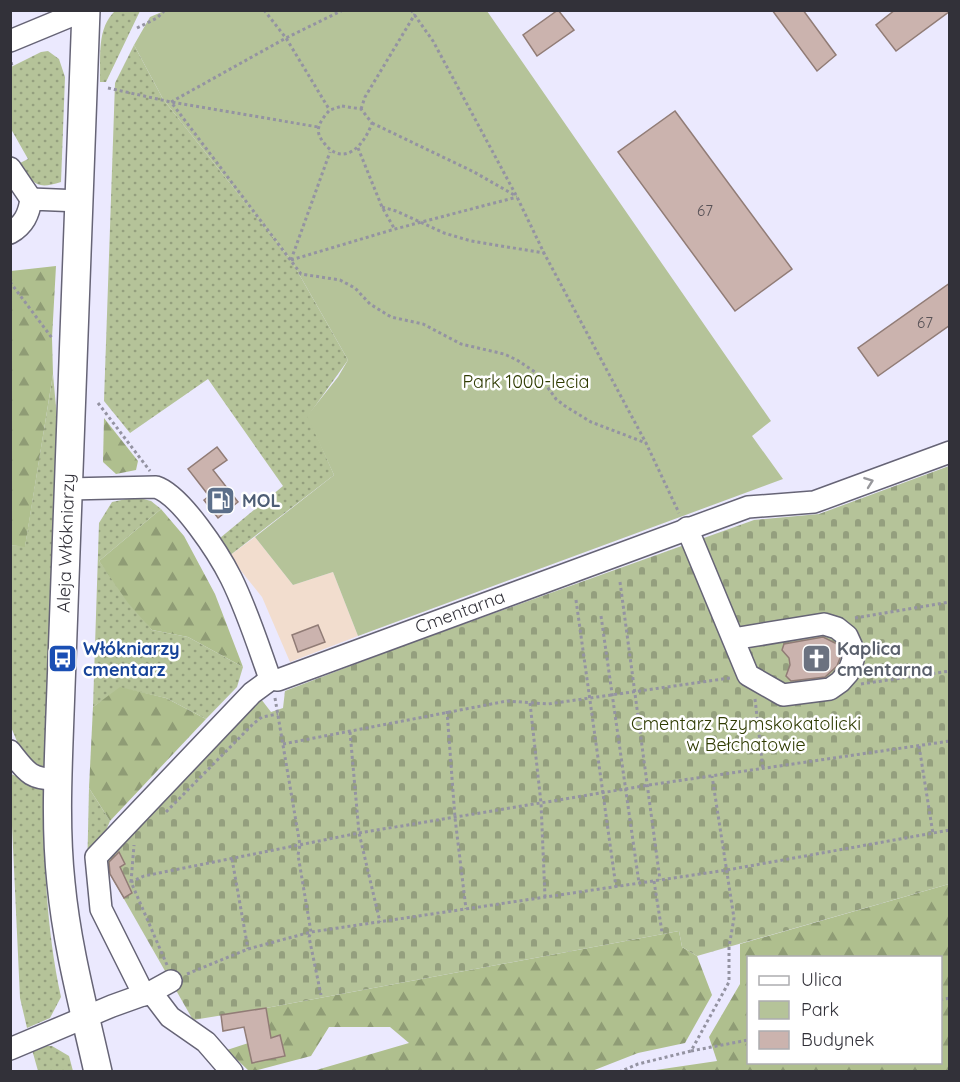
<svg xmlns="http://www.w3.org/2000/svg" width="960" height="1082" font-family="Quicksand,sans-serif">
<style>
.commercial{fill:#f2ddce}
.grass{fill:url(#grass-dots)}
.forest{fill:url(#forest-firs);fill-rule:evenodd}
.cemetery{fill:url(#cemetery-stones)}
.park{fill:#b5c399}
.building{fill:#cbb3ae;stroke:#917c76;stroke-width:1.5}
.lines{fill:none;stroke-linecap:round;stroke-linejoin:round}
.minor-casing{stroke:#666476;stroke-width:24}
.major-casing{stroke:#666476;stroke-width:30}
.path{stroke:#9493a2;stroke-width:3;stroke-dasharray:3 3;stroke-linecap:butt}
.minor{stroke:#fff;stroke-width:21}
.major{stroke:#fff;stroke-width:27}
.oneway{stroke:#98989c}
.labels{text-anchor:middle;stroke-width:5;stroke-linejoin:round;paint-order:stroke}
.number-label{font-size:15px;fill:#585256}
.park-label{font-size:18px;fill:#2f3b02;stroke:#fff}
.service-label{font-size:18px;font-weight:bold;fill:#4e5e75;stroke:#fff;text-anchor:start}
.street-label{font-size:18px;fill:#323139;stroke:#fff}
.transit-label{font-size:18px;font-weight:bold;fill:#164399;stroke:#fff;text-anchor:start}
.worship-label{font-size:18px;font-weight:bold;fill:#5b616d;stroke:#fff;text-anchor:start}
</style>
<defs>
<pattern id="grass-dots" width="8" height="8" patternUnits="userSpaceOnUse" patternTransform="scale(1.5)"><rect width="8" height="8" fill="#b5c399"/><path d="M2 2h.1M6 6h.1" fill="none" stroke="#949f7e" stroke-width="1.8" stroke-linecap="round"/></pattern>
<pattern id="forest-firs" width="22" height="20" patternUnits="userSpaceOnUse" patternTransform="scale(1.5)"><rect width="22" height="20" fill="#afbf8e"/><path d="M5 1l3.5 6h-7zM16 11l3.5 6h-7z" fill="#8f9c75"/></pattern>
<pattern id="cemetery-stones" width="16" height="16" patternUnits="userSpaceOnUse" patternTransform="scale(1.5)"><rect width="16" height="16" fill="#b5c399"/><path d="M2 7V4a2 2 0 0 1 4 0v3zM10 15v-3a2 2 0 0 1 4 0v3z" fill="#949f7e"/></pattern>
</defs>
<rect width="100%" height="100%" fill="#ebe9fe"/>
<polygon class="commercial" points="255,537 293,585 333,572 358,636 290,662 262,597 229,556"/>
<g class="grass">
<path d="M116,10L140,11L106,82H100C101,57 96,28 116,10Z"/>
<polygon points="134,45 163,99 291,260 348,360 308,416 334,475 229,556 220,538 283,486 208,379 130,433 104,401 115,83"/>
<path d="M48,51L59,59L65,77L61,182C36,190 33,184 20,163L28,159L11,129V67L41,52Z"/>
<polygon points="53,374 59,440 48,779 23,756 11,727 10,545 25,546"/>
<polygon points="136,497 151,501 161,509 99,561 152,630 188,637 243,667 237,687 206,719 166,698 121,688 93,707 99,523 112,502"/>
<path d="M11,774L43,787C44,858 46,928 61,997L50,1018L27,1028L20,998L11,804Z"/>
<polygon points="89,788 110,821 87,875"/>
<polygon points="31,1046 52,1046 69,1056 73,1071 38,1071"/>
</g>
<g class="forest">
<polygon points="56,266 52,338 53,374 25,547 11,545 11,271"/>
<polygon points="104,418 138,461 136,470 116,474 103,462"/>
<polygon points="161,509 184,536 215,594 243,667 188,637 152,630 128,603 99,561"/>
<polygon points="120,687 166,698 206,719 110,821 89,788 93,707"/>
<path d="M949,884V1071H649L717,1061L709,1037L740,984V944ZM748,958H940V1062H748Z"/>
<polygon points="679,931 682,947 697,956 712,995 685,1043 638,1053 592,1071 313,1071 409,1043 390,1027 329,1027 311,1056 254,1071 249,1071 227,1050 270,1036 266,1008"/>
</g>
<polygon class="cemetery" points="949,466 949,884 697,956 682,947 679,931 266,1008 193,1020 104,864 261,699 271,712 283,708 285,691 392,650 754,520 819,514"/>
<polygon class="park" points="164,11 487,11 771,421 752,436 783,479 358,636 333,572 293,585 255,537 334,475 307,416 338,377 348,360 291,260 163,99 134,45 150,17"/>
<g class="building">
<polygon points="558,10 574,30 537,56 523,35"/>
<polygon points="772,10 803,10 836,55 817,71"/>
<polygon points="895,10 950,10 950,11 896,51 876,25"/>
<polygon points="675,111 792,269 735,311 618,152"/>
<polygon points="950,283 950,325 878,376 858,348"/>
<polygon points="217,447 227,460 213,470 238,502 218,518 204,500 209,496 188,469"/>
<polygon points="318,625 325,642 298,652 292,635"/>
<polygon points="823,637 837,644 840,658 837,666 825,677 791,681 786,676 790,665 789,658 782,650 784,644"/>
<polygon points="119,852 125,864 120,867 132,893 124,898 110,874 109,862"/>
<polygon points="266,1008 271,1038 280,1035 285,1056 252,1063 244,1027 223,1031 221,1015"/>
</g>
<g class="lines">
<defs>
<g id="minor">
<polyline points="10,41 85,10"/>
<polyline points="10,168 31,199"/>
<path d="M10,233C24,225 29,214 31,199L80,201"/>
<path d="M68,489L156,487C181,495 219,554 231,578C246,608 257,642 268,673L271,679L278,680L748,507L814,502L950,452"/>
<polyline points="687,528 748,675 783,695 830,689 840,682 848,673 853,660 852,647 847,636 837,628 824,624 733,639"/>
<path d="M10,751C26,771 30,780 57,779"/>
<polyline points="151,992 171,981"/>
<polyline points="144,995 101,909 96,857 252,693 271,679"/>
<polyline points="10,1049 112,1006 151,992 170,1017 206,1042 232,1072"/>
</g>
<path id="major" d="M86,10L60,714C58,770 55,827 61,883C67,947 84,1009 98,1072"/>
</defs>
<use href="#minor" class="minor-casing"/>
<use href="#major" class="major-casing"/>
<g class="path">
<polyline points="264,10 286,38 329,109"/>
<polyline points="343,10 286,38 171,102 301,274 340,280 355,288 370,304 391,317 423,324 461,344 504,354 517,360 538,374 556,399 565,406 591,422 646,443"/>
<polyline points="411,10 433,41 517,197 544,253 646,443 679,513"/>
<polyline points="137,28 157,18 165,10"/>
<polyline points="10,64 15,63"/>
<polyline points="108,88 171,102 318,127"/>
<path d="M342,106L361,109L372,123C365,144 344,169 324,143C320,138 317,133 319,126C321,120 326,114 330,110Z"/>
<polyline points="361,109 365,97 415,14"/>
<polyline points="372,123 474,172 516,196"/>
<polyline points="358,148 382,207 394,228"/>
<polyline points="382,207 396,211 444,233 471,241 544,253"/>
<polyline points="291,260 395,229 517,197"/>
<polyline points="291,260 330,152"/>
<polyline points="10,282 52,338"/>
<polyline points="98,403 150,471"/>
<polyline points="620,582 660,880"/>
<polyline points="576,600 616,887"/>
<polyline points="601,616 639,883"/>
<polyline points="855,618 950,602"/>
<polyline points="861,684 950,671"/>
<polyline points="275,698 300,845 298,855 311,932 309,937 321,995"/>
<polyline points="755,699 763,769"/>
<polyline points="530,703 541,803 545,897"/>
<polyline points="447,711 455,818 466,909"/>
<polyline points="350,732 359,833 380,922"/>
<polyline points="283,744 507,701 548,704 730,678"/>
<polyline points="919,746 933,834"/>
<polyline points="166,812 253,724 262,717 278,714"/>
<polyline points="232,859 248,949"/>
<polyline points="654,881 662,932"/>
<polyline points="131,882 134,845"/>
<polyline points="167,965 131,882 144,876 359,833 649,785 950,741"/>
<polyline points="187,974 248,949 311,932 727,870 950,830"/>
<polyline points="940,1000 950,998"/>
<polyline points="691,1051 748,1040"/>
<polyline points="619,1072 638,1064 691,1051 729,982 729,947 734,918 712,776"/>
</g>
<use href="#minor" class="minor"/>
<use href="#major" class="major"/>
</g>
<defs><path id="oneway-chevron" d="M-2-3.5L2.5 0L-2 3.5" fill="none" stroke-width="1.6" stroke-linecap="round" stroke-linejoin="round" transform="scale(1.5)"/></defs>
<use class="oneway" href="#oneway-chevron" transform="translate(869 482) rotate(-20)"/>
<defs>
<symbol id="fuel-square" viewBox="-11 -11 22 22"><rect x="-9" y="-9" width="18" height="18" rx="4" fill="#5c6f8a" stroke="#fff"/><path d="M-5.5-6h7V0h2V4h1.3V-2.5L3-4.5l.8-.8L6-3V5H2.5V1h-1V6h-7ZM-4.2-4.7v3.2H.2V-4.7Z" fill="#fff"/></symbol>
<symbol id="bus-square" viewBox="-11 -11 22 22"><rect x="-9" y="-9" width="18" height="18" rx="4" fill="#1a4fb4" stroke="#fff"/><path d="M-5-6H5V4H4V6H2V4H-2V6H-4V4H-5ZM-3.5-4V0h7V-4ZM-3.5 1.2v1.5H-2V1.2ZM2 1.2v1.5H3.5V1.2Z" fill="#fff"/></symbol>
<symbol id="church-square" viewBox="-11 -11 22 22"><rect x="-9" y="-9" width="18" height="18" rx="4" fill="#6b7280" stroke="#fff"/><path d="M-1.2-6h2.4v3.5h3.3v2.4h-3.3V6h-2.4V-.1h-3.3v-2.4h3.3Z" fill="#fff"/></symbol>
</defs>
<g fill-rule="evenodd">
<use href="#fuel-square" x="204" y="484" width="33" height="33"/>
<use href="#bus-square" x="46" y="642" width="33" height="33"/>
<use href="#church-square" x="800" y="642" width="33" height="33"/>
</g>
<g class="labels">
<g class="number-label">
<text x="705" y="216">67</text>
<text x="925" y="328">67</text>
</g>
<g class="park-label">
<text x="526" y="388">Park 1000-lecia</text>
<text x="746" y="730">Cmentarz Rzymskokatolicki<tspan x="746" dy="21">w Bełchatowie</tspan></text>
</g>
<g class="service-label">
<text x="242" y="507">MOL</text>
</g>
<g class="street-label">
<text transform="translate(66 543) rotate(-88)" y="6">Aleja Włókniarzy</text>
<text transform="translate(460 612) rotate(-20)" y="6">Cmentarna</text>
</g>
<g class="transit-label">
<text x="83" y="655">Włókniarzy<tspan x="83" dy="21">cmentarz</tspan></text>
</g>
<g class="worship-label">
<text x="837" y="655">Kaplica<tspan x="837" dy="21">cmentarna</tspan></text>
</g>
</g>
<rect width="960" height="1082" fill="none" stroke="#323139" stroke-width="24"/>
<rect x="747" y="956" width="195" height="108" fill="#ffffff" stroke="#adadb0" stroke-width="1.5"/>
<rect x="759" y="976" width="30" height="9" fill="#ffffff" stroke="#adadb0" stroke-width="1.5"/>
<text x="801" y="986" font-size="18" fill="#323139">Ulica</text>
<rect x="759" y="1001" width="30" height="18" fill="#b5c399" stroke="#adadb0" stroke-width="1.5"/>
<text x="801" y="1016" font-size="18" fill="#323139">Park</text>
<rect x="759" y="1031" width="30" height="18" fill="#cbb3ae" stroke="#adadb0" stroke-width="1.5"/>
<text x="801" y="1046" font-size="18" fill="#323139">Budynek</text>
</svg>
